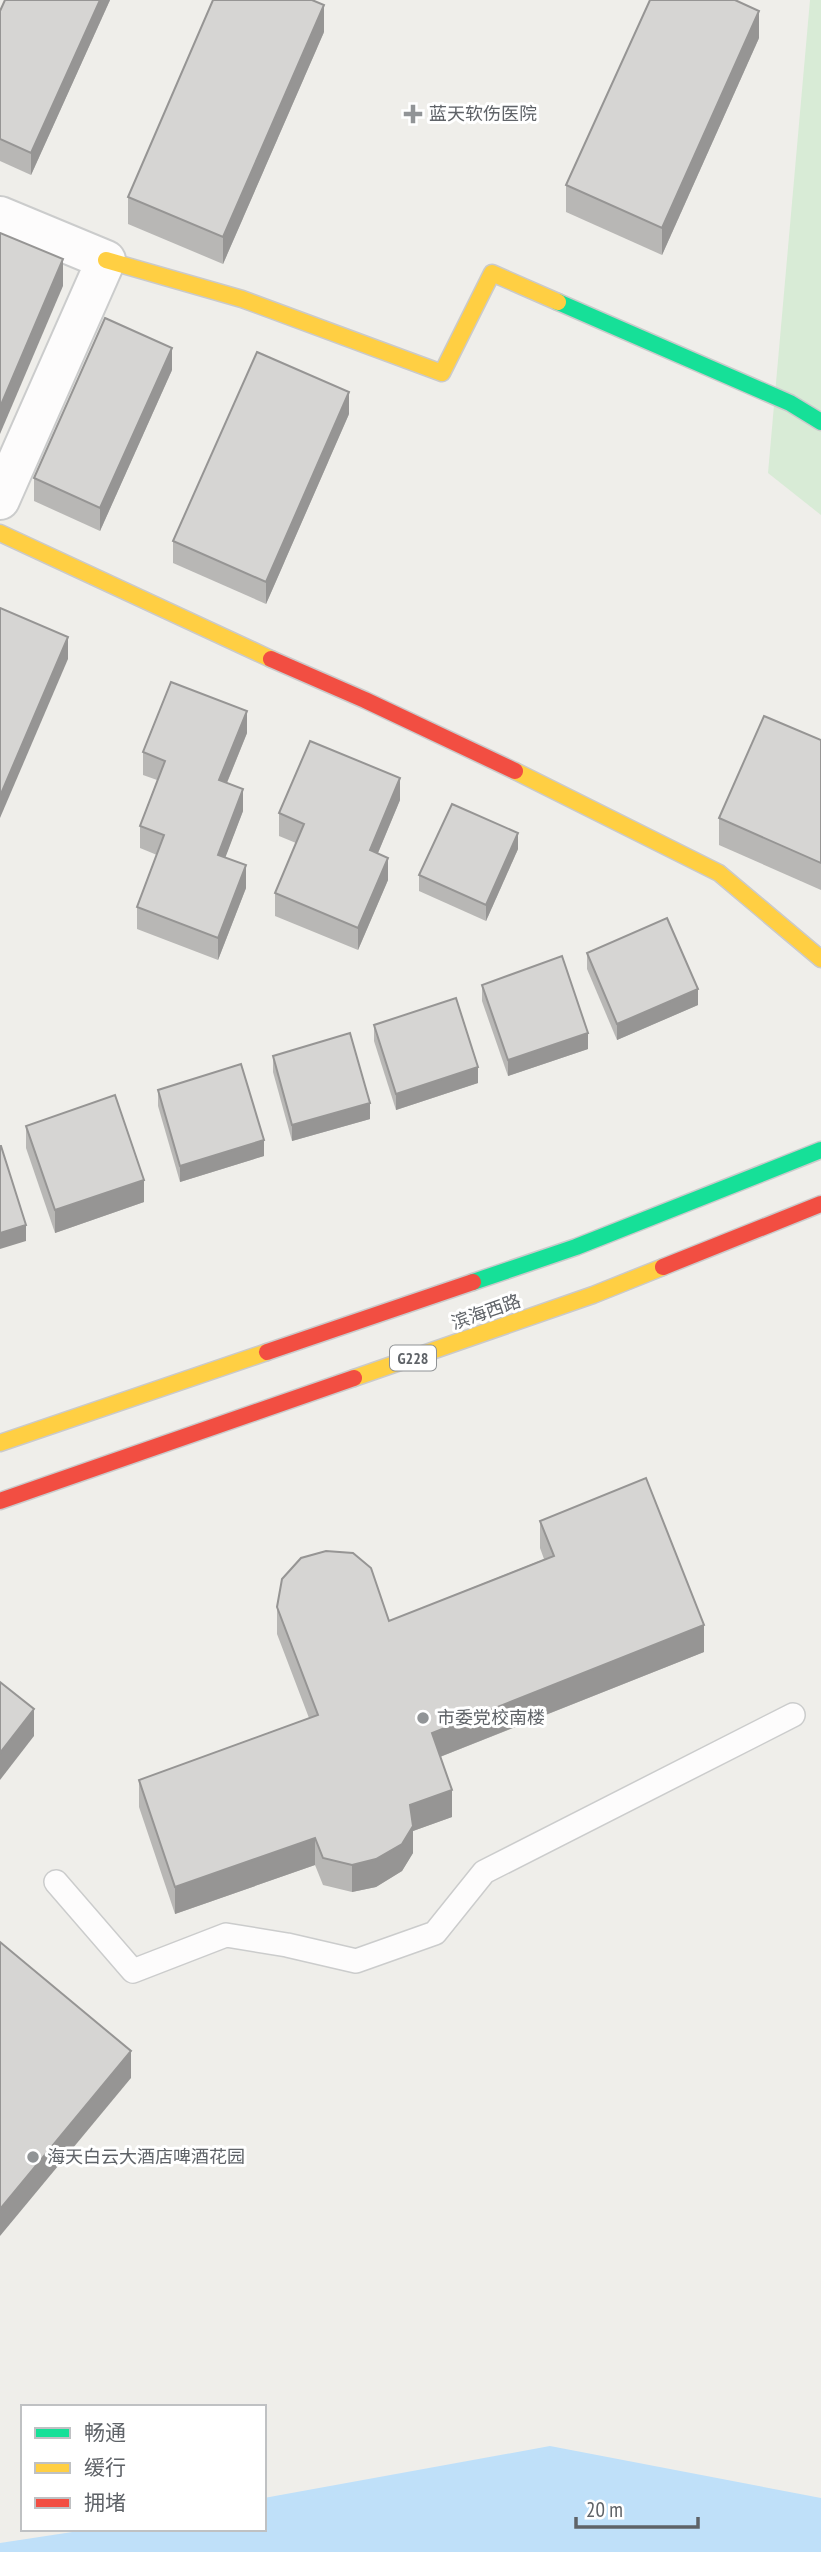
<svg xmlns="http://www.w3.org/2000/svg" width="821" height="2552" font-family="'PT Sans Narrow','Noto Sans SC',sans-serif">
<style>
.green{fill:#d8ebd6}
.water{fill:#bfe0f9}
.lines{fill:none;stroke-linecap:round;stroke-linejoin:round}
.lane-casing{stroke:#cbcccc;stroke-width:26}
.street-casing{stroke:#cbcccc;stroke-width:42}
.fast-casing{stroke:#cacacb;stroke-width:19}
.slow-casing{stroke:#cacacb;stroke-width:19}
.jam-casing{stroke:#cacacb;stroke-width:19}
.lane{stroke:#fdfcfc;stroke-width:23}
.street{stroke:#fdfcfc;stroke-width:38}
.fast{stroke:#16e098;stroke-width:16}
.slow{stroke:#ffcf43;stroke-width:16}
.jam{stroke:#f24e42;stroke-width:16}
.wall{fill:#b8b7b5}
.shaded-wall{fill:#969594}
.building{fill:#d6d5d3;stroke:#969594;stroke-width:2}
.poi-dot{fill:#919496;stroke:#fff;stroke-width:2.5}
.labels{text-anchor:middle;stroke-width:6;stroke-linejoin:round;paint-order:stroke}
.shield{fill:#fff;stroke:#8f9295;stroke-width:2}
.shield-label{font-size:16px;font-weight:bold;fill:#5f6368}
.poi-label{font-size:18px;fill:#5f6368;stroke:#fff;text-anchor:start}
.street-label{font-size:18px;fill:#5f6368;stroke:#fff}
</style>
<rect width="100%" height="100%" fill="#efeeea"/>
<polygon class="green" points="810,0 821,0 821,515 768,473"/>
<polygon class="water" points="550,2446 821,2498 821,2552 0,2552 0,2543 92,2529 264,2529 264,2498"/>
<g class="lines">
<defs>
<polyline id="lane" points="56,1882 133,1971 226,1935 287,1945 356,1961 435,1933 484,1872 793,1715"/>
<polyline id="street" points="0,216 106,260 0,500"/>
<g id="fast">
<polyline points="558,302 790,403 821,422"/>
<polyline points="473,1282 576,1247 821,1150"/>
</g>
<g id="slow">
<polyline points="106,260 242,299 442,373 492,273 558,302"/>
<polyline points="0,533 271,659"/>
<polyline points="515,771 719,873 821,959"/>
<polyline points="354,1378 593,1295 663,1267"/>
<polyline points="0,1443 267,1352"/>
</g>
<g id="jam">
<polyline points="271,659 365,700 515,771"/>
<polyline points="663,1267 821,1204"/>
<polyline points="267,1352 473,1282"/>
<polyline points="0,1501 354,1378"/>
</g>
</defs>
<use href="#lane" class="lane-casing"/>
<use href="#street" class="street-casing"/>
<use href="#fast" class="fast-casing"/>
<use href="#slow" class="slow-casing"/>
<use href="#jam" class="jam-casing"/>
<use href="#lane" class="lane"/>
<use href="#street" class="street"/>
<use href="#fast" class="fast"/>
<use href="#slow" class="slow"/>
<use href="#jam" class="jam"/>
</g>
<g class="wall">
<polygon points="5,0 110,0 31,175 0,161 0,11"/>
<polygon points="324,32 223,264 128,224 128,197"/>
<polygon points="759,38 662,255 566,212 566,185"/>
<polygon points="172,370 100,531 34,501 34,478"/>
<polygon points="349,414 266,604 173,563 173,541"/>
<polygon points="247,733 227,783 243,811 225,857 246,888 218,960 137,929 137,907 157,855 140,848 140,826 157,780 143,775 143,752"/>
<polygon points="821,740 821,890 719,845 719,818"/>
<polygon points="400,800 378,853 388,880 358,950 275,916 275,893 296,843 279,836 279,813"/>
<polygon points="518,849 486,921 419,891 419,875"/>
<polygon points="587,953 698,1005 617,1040 587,969"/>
<polygon points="482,985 588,1049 508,1076 482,1001"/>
<polygon points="374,1025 478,1083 396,1110 374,1041"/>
<polygon points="273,1056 370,1119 292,1141 273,1072"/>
<polygon points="158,1090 264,1156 180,1182 158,1106"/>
<polygon points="26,1126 144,1202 55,1233 26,1148"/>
<polygon points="540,1521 704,1652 440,1757 452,1817 413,1831 413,1853 402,1871 376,1887 352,1892 323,1885 315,1865 175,1914 139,1807 139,1780 309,1718 277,1634 277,1607 389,1621 544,1559 540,1548"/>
</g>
<g class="shaded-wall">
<polygon points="100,0 110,0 31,175 31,153"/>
<polygon points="324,5 324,32 223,264 223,237"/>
<polygon points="759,11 759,38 662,255 662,228"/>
<polygon points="63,259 63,286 0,434 0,407"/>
<polygon points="172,348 172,370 100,531 100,508"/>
<polygon points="349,392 349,414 266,604 266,582"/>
<polygon points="68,637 68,659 0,818 0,796"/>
<polygon points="247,711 247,733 219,802 219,780"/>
<polygon points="400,778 400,800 370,872 370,850"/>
<polygon points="243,789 243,811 218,877 218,855"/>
<polygon points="518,833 518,849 486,921 486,905"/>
<polygon points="388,858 388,880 358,950 358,928"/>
<polygon points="246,865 246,888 218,960 218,938"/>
<polygon points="698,989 698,1005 617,1040 617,1024"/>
<polygon points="588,1033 588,1049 508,1076 508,1060"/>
<polygon points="478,1067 478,1083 396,1110 396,1094"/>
<polygon points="370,1103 370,1119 292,1141 292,1125"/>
<polygon points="264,1140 264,1156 180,1182 180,1166"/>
<polygon points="144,1180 144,1202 55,1233 55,1210"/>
<polygon points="26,1225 26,1241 0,1249 0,1233"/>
<polygon points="704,1625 704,1652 432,1760 432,1733"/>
<polygon points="34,1709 34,1736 0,1780 0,1753"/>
<polygon points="452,1790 452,1817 413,1831 413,1853 402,1871 376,1887 352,1892 352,1865 410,1805"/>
<polygon points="315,1838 315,1865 175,1914 175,1887"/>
<polygon points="131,2051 131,2078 0,2236 0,2209"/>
</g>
<g class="building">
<polygon points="5,0 100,0 31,153 0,139 0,11"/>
<polygon points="213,0 312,0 324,5 223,237 128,197"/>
<polygon points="650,0 735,0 759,11 662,228 566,185"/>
<polygon points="0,233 63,259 0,407"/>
<polygon points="105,318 172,348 100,508 34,478"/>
<polygon points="257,352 349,392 266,582 173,541"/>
<polygon points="0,608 68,637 0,796"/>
<polygon points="171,682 247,711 219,780 243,789 218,855 246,865 218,938 137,907 164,835 140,826 165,761 143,752"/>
<polygon points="764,716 821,740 821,863 719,818"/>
<polygon points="310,741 400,778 370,850 388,858 358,928 275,893 304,824 279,813"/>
<polygon points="452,804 518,833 486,905 419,875"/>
<polygon points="667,918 698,989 617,1024 587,953"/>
<polygon points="562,956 588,1033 508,1060 482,985"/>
<polygon points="456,998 478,1067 396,1094 374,1025"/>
<polygon points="350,1033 370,1103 292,1125 273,1056"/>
<polygon points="241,1064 264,1140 180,1166 158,1090"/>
<polygon points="115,1095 144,1180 55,1210 26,1126"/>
<polygon points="0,1146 1,1146 26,1225 0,1233"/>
<polygon points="646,1478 704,1625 432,1733 452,1790 410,1805 413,1826 402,1844 376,1859 352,1865 323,1858 315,1838 175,1887 139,1780 318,1715 277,1607 282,1579 301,1558 326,1551 353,1553 371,1568 389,1621 554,1556 540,1521"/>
<polygon points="0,1682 34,1709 0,1753"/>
<polygon points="0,1942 131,2051 0,2209"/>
</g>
<g class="poi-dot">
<path d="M409.5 103.5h7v7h7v7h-7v7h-7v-7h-7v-7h7z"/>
<circle cx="423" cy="1718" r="7"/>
<circle cx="33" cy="2157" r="7"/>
</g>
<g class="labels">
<rect class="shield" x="390" y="1345.5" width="46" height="25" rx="5"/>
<g class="shield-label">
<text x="413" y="1364">G228</text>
</g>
<g class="poi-label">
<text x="429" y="120">蓝天软伤医院</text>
<text x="437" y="1724">市委党校南楼</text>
<text x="47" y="2163">海天白云大酒店啤酒花园</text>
</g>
<g class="street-label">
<text transform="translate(486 1312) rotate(-19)" y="6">滨海西路</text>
</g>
</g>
<rect x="21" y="2405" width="245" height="126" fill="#ffffff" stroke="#bfc1c3" stroke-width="2"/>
<rect x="35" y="2428" width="35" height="10" fill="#16e098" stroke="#bfc1c3" stroke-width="2"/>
<text x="84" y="2440" font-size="21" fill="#5f6368">畅通</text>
<rect x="35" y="2463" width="35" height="10" fill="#ffcf43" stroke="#bfc1c3" stroke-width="2"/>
<text x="84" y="2475" font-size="21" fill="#5f6368">缓行</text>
<rect x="35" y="2498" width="35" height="10" fill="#f24e42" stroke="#bfc1c3" stroke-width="2"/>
<text x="84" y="2510" font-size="21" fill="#5f6368">拥堵</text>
<path d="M576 2517v10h122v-10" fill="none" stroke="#5f6368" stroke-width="3.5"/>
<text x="586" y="2517" font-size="21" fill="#5f6368" stroke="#ffffff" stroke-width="5" paint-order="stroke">20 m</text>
</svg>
